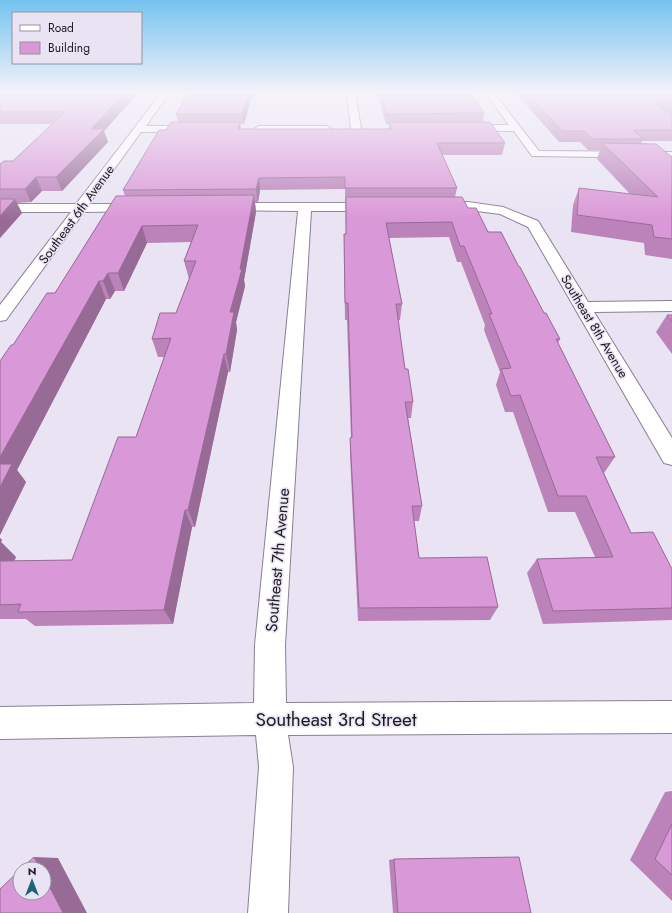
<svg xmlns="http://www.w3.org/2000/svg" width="672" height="913" font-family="Jost,sans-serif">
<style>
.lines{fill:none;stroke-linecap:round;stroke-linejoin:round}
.street-casing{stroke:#878190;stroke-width:2}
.street{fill:#fff;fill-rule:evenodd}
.wall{fill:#bb83b9}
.shaded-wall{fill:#986a96}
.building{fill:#d998d7;stroke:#986a96}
.labels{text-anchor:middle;stroke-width:3;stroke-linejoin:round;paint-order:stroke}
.far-street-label{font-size:13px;fill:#1c1a20;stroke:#e9e3f3}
.street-label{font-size:16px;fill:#1c1a20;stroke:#e9e3f3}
.near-street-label{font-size:19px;fill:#1c1a20;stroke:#e9e3f3}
</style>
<rect width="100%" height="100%" fill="#e9e3f3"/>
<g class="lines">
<defs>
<g id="street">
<polygon points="162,92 170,92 146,126 197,126 202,129 200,131 141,132 89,204 138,204 142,205 144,208 142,211 84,212 6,320 0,321 0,305 71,212 0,212 0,204 76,204"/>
<polygon points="347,92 355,92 361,129 359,131 353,131 351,129"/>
<polygon points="485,92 493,92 539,151 672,152 672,158 532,156 514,131 462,130 460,128 465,125 509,125"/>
<polygon points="259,126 327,126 332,129 327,132 256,131 254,129"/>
<polygon points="436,202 468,202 503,207 538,221 588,302 672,301 672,311 594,312 672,438 672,465 664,463 528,227 500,214 468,210 432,209 430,206 432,203"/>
<polygon points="226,203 376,203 380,204 382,207 380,210 376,211 311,211 285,645 286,703 672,701 672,733 288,735 293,767 288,913 248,913 259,767 256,735 0,739 0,707 254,703 255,645 298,211 222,210 220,207 222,204"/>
</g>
</defs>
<use href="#street" class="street-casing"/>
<use href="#street" class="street"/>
</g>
<g class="wall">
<polygon points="0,92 139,92 104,131 108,142 62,191 42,191 31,202 17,203 22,213 0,238 0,164 13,161 52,124 0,124"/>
<polygon points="190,92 253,92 244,124 240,124 241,129 389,129 389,124 386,124 377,92 470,92 484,113 483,122 505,143 502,155 442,155 457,188 455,197 468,208 519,267 544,313 560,339 558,343 615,457 604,473 631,533 672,569 672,620 543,624 527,573 537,559 595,557 575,512 548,512 513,412 505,412 496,385 500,372 484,330 485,325 461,262 457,262 449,237 389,238 402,304 400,320 398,320 405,369 413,402 411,418 408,418 422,506 419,521 414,521 419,558 498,607 490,620 358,621 350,454 350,438 351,438 347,320 345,320 344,249 344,234 346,234 345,189 260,190 258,202 255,202 256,212 244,280 245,286 236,322 237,330 230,372 228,372 195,527 192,527 173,624 35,626 26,619 0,619 0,538 2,540 1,542 16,557 14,561 72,560 136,437 164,357 158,357 152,339 176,313 189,279 184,261 191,242 147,243 124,291 115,291 110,299 106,299 17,470 26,482 0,535 13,345 55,293 125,196 123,190 166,130 178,122 176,114"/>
<polygon points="515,92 672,92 672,141 642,141 641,144 672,239 672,259 645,255 644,243 571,232 573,205 579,188 630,194 597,159 600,150 588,150 580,142 559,142"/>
<polygon points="667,315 672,315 672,354 656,332"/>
<polygon points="672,791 672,901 630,860 665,792"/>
<polygon points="394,859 531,913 393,913 389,860"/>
</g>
<g class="shaded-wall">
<polygon points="126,92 139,92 104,131 108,142 62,191 56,177 91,129"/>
<polygon points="249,92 253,92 244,124 242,114"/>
<polygon points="240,122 241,133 238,129"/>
<polygon points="36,177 42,191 31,202 25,189"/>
<polygon points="259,178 260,190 258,202 256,189"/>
<polygon points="254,195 256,212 244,280 245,286 236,322 237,330 230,372 226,354 230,312 240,269"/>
<polygon points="15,199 22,213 0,238 0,216"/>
<polygon points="142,226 147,243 124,291 118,273"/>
<polygon points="108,273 115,291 110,299 103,281"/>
<polygon points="99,281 106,299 17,470 26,482 0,535 0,457"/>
<polygon points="224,354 228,372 195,527 188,510"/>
<polygon points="185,510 192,527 173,624 164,610"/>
<polygon points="0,538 2,540 1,542 16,557 7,577 0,571"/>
<polygon points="34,857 58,858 87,913 63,913 44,876 44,869 40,869"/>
</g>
<g class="building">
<polygon points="0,92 126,92 91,129 104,129 56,177 36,177 25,189 0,189 0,164 4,161 13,161 65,112 0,112"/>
<polygon points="190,92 249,92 242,114 176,114"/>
<polygon points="380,92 470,92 484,113 387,114"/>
<polygon points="526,92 640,92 672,115 672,130 633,130 643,139 592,139 584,131 562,131"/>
<polygon points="655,92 672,92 672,104"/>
<polygon points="171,122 240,122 238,129 391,129 389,122 490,122 505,143 437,143 457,188 345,188 345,177 259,178 256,189 123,190 159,130 166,130"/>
<polygon points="602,143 656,144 672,157 672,239 654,237 652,225 577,215 579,188 658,197"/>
<polygon points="254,195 240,269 242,269 230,312 234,312 226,354 224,354 188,510 185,510 164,610 18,612 21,604 0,605 0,561 72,560 118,437 136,437 171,338 152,339 160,313 176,313 196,261 184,261 198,225 142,226 118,273 108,273 103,281 99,281 0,457 0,361 11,345 13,345 47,293 55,293 116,196"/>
<polygon points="346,197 462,197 468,208 476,208 488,232 501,232 519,267 520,267 544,313 546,313 560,339 556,339 615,457 596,457 631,533 653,532 672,569 672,608 553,611 537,559 613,557 586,496 558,496 520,395 511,396 501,369 511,368 489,314 492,314 464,246 460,246 452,222 386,223 402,304 396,304 405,369 408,369 413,402 405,402 422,506 412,506 419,558 487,557 498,607 359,608 350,438 352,437 348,303 345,303 344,234 346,234"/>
<polygon points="0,199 15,199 0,216"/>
<polygon points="667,315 672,315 672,321"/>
<polygon points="0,464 12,464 0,487"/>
<polygon points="672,824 672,875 655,859"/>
<polygon points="34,857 40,869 21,869"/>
<polygon points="519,857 531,913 398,913 394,859"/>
<polygon points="20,870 20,893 44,893 44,876 63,913 0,913 0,889"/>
</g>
<linearGradient id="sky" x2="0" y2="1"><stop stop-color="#74c3f0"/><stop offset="0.42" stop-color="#f5f2fa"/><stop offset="1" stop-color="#f5f2fa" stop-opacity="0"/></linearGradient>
<rect width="672" height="220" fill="url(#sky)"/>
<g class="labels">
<g class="far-street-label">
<text transform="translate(76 214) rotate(-54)" y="5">Southeast 6th Avenue</text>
<text transform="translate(595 326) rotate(59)" y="5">Southeast 8th Avenue</text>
</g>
<g class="street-label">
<text transform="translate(277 560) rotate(-85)" y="6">Southeast 7th Avenue</text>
</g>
<g class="near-street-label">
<text x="336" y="726">Southeast 3rd Street</text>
</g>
</g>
<rect x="12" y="12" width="130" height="52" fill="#e9e3f3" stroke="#97939f"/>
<rect x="20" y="25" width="20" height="6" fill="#ffffff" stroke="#97939f"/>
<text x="48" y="32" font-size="12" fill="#1c1a20">Road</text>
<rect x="20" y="42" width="20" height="12" fill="#d998d7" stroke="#97939f"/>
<text x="48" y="52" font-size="12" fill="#1c1a20">Building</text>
<g transform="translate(32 881)"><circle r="19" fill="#e9e3f3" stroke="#97939f"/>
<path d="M0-3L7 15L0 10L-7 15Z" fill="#1d6374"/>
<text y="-6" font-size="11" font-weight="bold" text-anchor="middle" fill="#1c1a20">N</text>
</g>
</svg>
